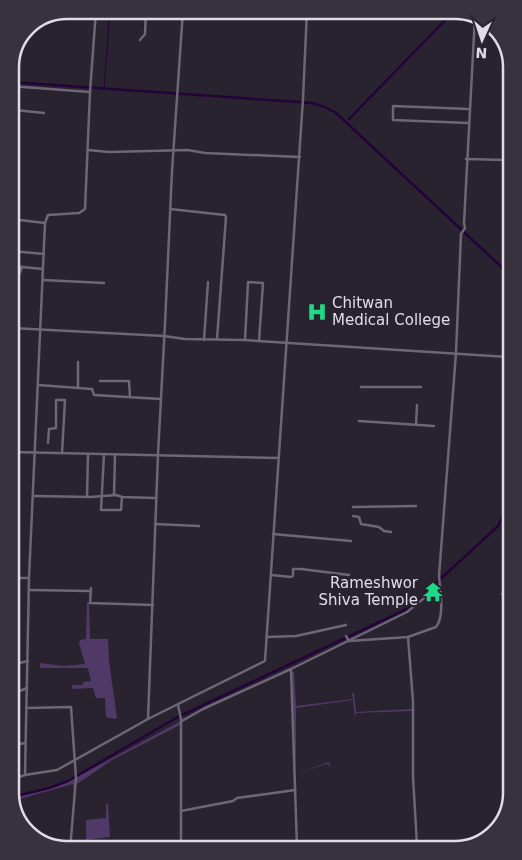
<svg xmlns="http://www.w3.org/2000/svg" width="522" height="860" font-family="'DejaVu Sans',sans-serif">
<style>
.green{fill:#503966}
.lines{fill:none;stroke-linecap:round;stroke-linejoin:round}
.stream{stroke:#24033a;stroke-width:1}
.canal{stroke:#24033a;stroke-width:2.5}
.minor{stroke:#6d6674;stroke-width:2.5}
.labels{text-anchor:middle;stroke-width:4.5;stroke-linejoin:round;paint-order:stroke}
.poi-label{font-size:15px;fill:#e0dce5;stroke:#292330;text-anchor:start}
.rim{fill:none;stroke:#e0dce5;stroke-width:2.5}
</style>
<rect width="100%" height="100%" fill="#292330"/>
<g class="green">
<polygon points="87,602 89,602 90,639 108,639 109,661 117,718 114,719 106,717 105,698 96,698 93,688 72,689 72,685 83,685 83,682 91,681 88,668 40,668 40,663 64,666 85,664 79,643 80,640 86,639"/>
<polygon points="292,672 294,672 296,706 353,699 352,693 354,693 356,712 412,709 412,711 356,713 355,717 353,700 296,708 296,774 329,762 331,771 329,765 326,764 296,774"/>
<polygon points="181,721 180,725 112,760 77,784 77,777"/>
<polygon points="75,778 74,791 73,784 16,800 16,797 49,789"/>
<polygon points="106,804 108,804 110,837 86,840 86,820 106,818"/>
</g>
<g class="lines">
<polyline class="stream" points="104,89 110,10"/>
<g class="canal">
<polyline points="10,82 312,103 325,107 336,113 508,273"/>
<polyline points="349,119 455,10"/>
<polyline points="16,796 49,788 68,781 176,718 409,608 498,526 506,511 510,489"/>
</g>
<g class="minor">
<polyline points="140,40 145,34 146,10"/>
<polyline points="10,86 90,92"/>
<polyline points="15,110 44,113"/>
<polyline points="468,123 393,120 393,106 469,109"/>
<polyline points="88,150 109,152 188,150 205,153 300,157"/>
<polyline points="466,159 507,160"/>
<polyline points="11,163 13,159 16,86"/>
<polyline points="170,209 225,215 226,217 217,339"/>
<polyline points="11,219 45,223 29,578 25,775 16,778"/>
<polyline points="45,223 48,215 79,213 85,209 90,92 96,10"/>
<polyline points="12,251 44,254"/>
<polyline points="12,266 43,269"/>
<polyline points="12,274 19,275 22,267"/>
<polyline points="43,280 104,283"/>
<polyline points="12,328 164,336 185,339 244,340 508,357"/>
<polyline points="204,340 208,282"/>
<polyline points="245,340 248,282 263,283 259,341"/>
<polyline points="100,381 129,381 130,397"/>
<polyline points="38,385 92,389 94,395 161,399"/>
<polyline points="361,387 421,387"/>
<polyline points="78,388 78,362"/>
<polyline points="359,421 434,426"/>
<polyline points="416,425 417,405"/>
<polyline points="48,443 49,429 56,428 56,400 65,400 62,453"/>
<polyline points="13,452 278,458"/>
<polyline points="104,454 101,510 121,510 122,497"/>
<polyline points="114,495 115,455"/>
<polyline points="33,496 91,497 116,495 122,497 156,498"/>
<polyline points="87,497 88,454"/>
<polyline points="353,507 416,506"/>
<polyline points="353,516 359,517 361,524 379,527 384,531 391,532"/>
<polyline points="155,524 199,526"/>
<polyline points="273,534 351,541"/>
<polyline points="271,575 291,577 293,576 293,569 301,569 349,575"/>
<polyline points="14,578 29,578"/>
<polyline points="91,588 90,603 153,605"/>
<polyline points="29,590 90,591"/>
<polyline points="502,594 510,594"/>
<polyline points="346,636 349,641"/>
<polyline points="267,637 296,636 346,625"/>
<polyline points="408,637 413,701 413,777 417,845"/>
<path d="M349,641L408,637L436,627C445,616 440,589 439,576L456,353L461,234L465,228L464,223L475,16"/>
<polyline points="15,664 28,661"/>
<polyline points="15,693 27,688"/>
<polyline points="178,705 181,719 181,848"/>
<polyline points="26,708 71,707 76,778 70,850"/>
<polyline points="148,719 158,454 165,324 172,171 183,10"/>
<polyline points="182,721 203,709 291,669"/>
<polyline points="15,729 17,728"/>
<polyline points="15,745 25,743"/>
<polyline points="25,775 57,770 148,719 265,661 303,99 307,10"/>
<polyline points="181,811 233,801 237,798 295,790"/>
<polyline points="400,845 417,844"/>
<polyline points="297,847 291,669 407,612 440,585"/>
</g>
</g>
<defs>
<symbol id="hospital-bare" viewBox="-9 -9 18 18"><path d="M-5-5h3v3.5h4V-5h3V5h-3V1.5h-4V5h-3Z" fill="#1dd988" stroke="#292330" stroke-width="2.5" paint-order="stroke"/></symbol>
<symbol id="temple-bare" viewBox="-9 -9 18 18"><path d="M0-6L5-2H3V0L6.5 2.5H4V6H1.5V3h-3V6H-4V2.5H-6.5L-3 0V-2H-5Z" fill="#1dd988" stroke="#292330" stroke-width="2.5" paint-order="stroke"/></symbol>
</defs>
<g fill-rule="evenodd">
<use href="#hospital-bare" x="303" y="298" width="28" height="28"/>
<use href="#temple-bare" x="419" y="578" width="28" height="28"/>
</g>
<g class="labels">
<g class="poi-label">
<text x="332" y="308">Chitwan<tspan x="332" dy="17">Medical College</tspan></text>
<text x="418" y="588" text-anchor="end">Rameshwor<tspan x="418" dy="17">Shiva Temple</tspan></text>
</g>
</g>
<path d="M0 0H522V860H0ZM67 19H455A48 48 0 0 1 503 67V793A48 48 0 0 1 455 841H67A48 48 0 0 1 19 793V67A48 48 0 0 1 67 19Z" fill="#38323e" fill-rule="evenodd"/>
<path class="rim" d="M67 19H455A48 48 0 0 1 503 67V793A48 48 0 0 1 455 841H67A48 48 0 0 1 19 793V67A48 48 0 0 1 67 19Z"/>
<g transform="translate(482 40) rotate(183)" stroke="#292330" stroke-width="4" paint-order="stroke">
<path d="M0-4L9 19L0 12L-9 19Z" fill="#e0dce5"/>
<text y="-8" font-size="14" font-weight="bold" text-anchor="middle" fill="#e0dce5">N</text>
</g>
</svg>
